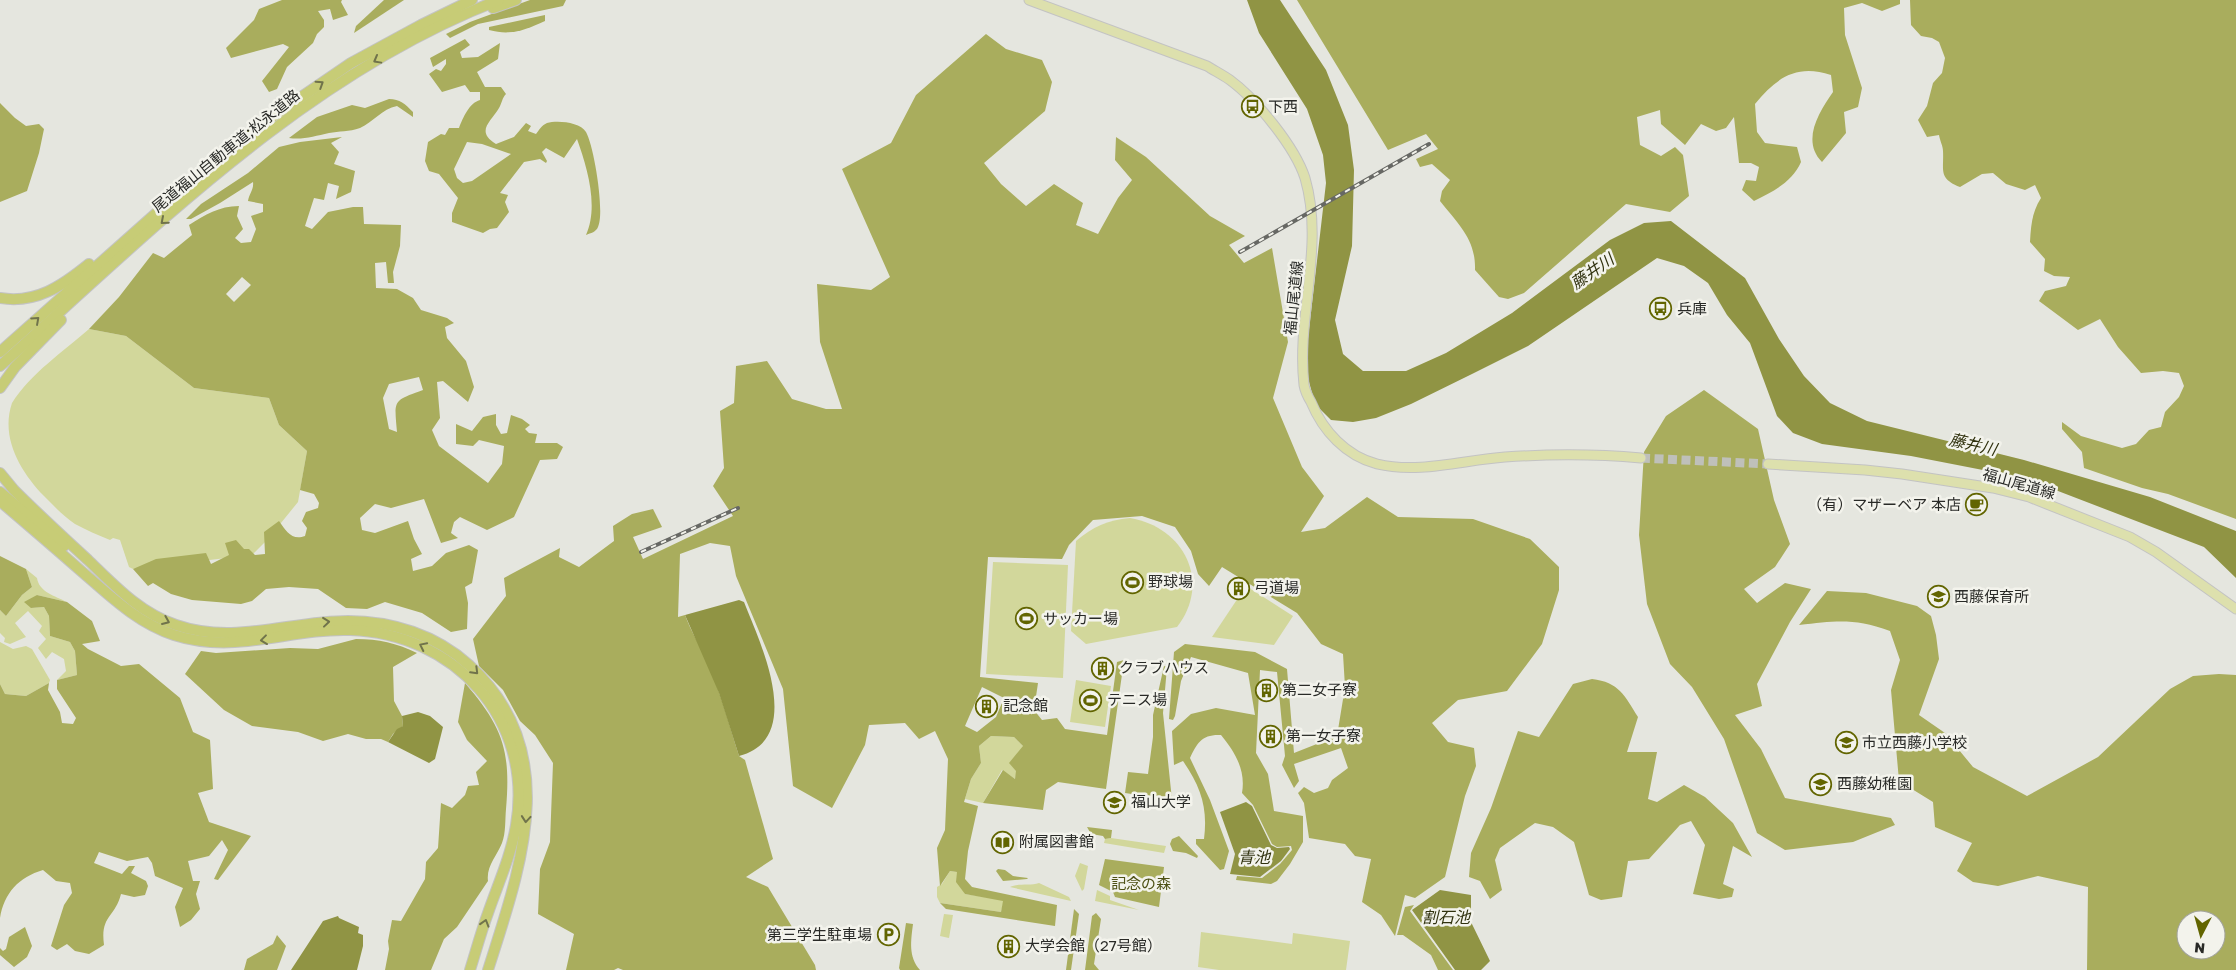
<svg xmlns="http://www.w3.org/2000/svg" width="2236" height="970" font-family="'Golos Text','Noto Sans JP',sans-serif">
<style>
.green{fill:#d2d79b}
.forest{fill:#a9ad5d;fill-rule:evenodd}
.water{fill:#909444}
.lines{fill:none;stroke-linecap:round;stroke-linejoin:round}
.primary-tunnel{stroke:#bfc0ba;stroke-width:9;stroke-dasharray:9 4.5;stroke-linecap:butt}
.primary-casing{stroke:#c3c3c3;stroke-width:11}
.motorway-casing{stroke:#c3c3c3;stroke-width:12}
.primary{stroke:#dde0ad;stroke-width:9}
.motorway{stroke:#c7cc76;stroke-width:10}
.rail-casing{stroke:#676864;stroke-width:4}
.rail{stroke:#f3f3ec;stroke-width:2;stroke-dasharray:5.5;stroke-linecap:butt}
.oneway{stroke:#70734b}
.labels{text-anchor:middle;stroke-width:5;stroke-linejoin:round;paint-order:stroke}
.poi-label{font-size:15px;fill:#292a27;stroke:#f3f3ec;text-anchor:start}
.street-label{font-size:15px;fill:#292a27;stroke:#f3f3ec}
.park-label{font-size:15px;fill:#4e5115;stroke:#f3f3ec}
.water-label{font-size:16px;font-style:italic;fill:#31320f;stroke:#f3f3ec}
</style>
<rect width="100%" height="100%" fill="#e5e6df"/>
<g class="green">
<path d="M89,329L126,336L194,388L269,398L279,425L307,451L298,502L268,539L252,555L133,569L129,567L120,540L113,538L110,540C98,535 86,530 75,524C63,516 54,506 44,496C21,472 0,438 12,403C31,373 63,352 89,329Z"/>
<path d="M1130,518C1184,527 1212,582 1177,627L1086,644L1071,631L1076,541C1093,527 1107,520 1130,518Z"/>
<polygon points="993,562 1068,565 1063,678 986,674"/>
<path d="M26,569L37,578C39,592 55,596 67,602L37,595L31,608L44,607L49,616L50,636L70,642L75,651L77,675L57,680L66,671L64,659L52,652L46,659L38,648L46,639L39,631L42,626L28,611L15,623L26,637L10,644L4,642L5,638L0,633V610L6,616L22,595L32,587Z"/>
<polygon points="1246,586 1293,616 1274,645 1212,637"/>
<polygon points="0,642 13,649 26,646 32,649 50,680 49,683 26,696 5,694 0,684"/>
<polygon points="1076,680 1111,686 1105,727 1070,722"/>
<polygon points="991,736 1014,737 1023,746 1015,779 1002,770 983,803 965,799 971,779 981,763 979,746"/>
<polygon points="1111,838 1166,846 1164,853 1104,843 1105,839"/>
<polygon points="1080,863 1088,866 1084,889 1082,891 1075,876"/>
<polygon points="950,871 957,872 965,894 1004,900 1001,912 940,903 937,897 937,887 942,884"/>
<path d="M1039,883L1069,897L1071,901L1010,887C1018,883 1030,886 1039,883Z"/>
<polygon points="1097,890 1110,896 1110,900 1139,910 1095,901"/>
<polygon points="944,914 953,915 949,938 940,936"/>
<polygon points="1201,932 1292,944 1293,933 1350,941 1346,970 1219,970 1198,967"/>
</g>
<g class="forest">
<polygon points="282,0 342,0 341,2 348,15 333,20 330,9 318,11 324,20 324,27 317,34 313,43 287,67 277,89 269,92 262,81 289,47 283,44 231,58 226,48 254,20 259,9"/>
<polygon points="384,0 404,0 354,33 356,26"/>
<polygon points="530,0 566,0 563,6 478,24 450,38 446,34 470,22"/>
<path d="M1297,0H1900V4L1882,11L1862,3L1844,8L1845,35L1862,88L1858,107L1844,112L1846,133L1822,162C1801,141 1819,112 1833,92L1831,75C1797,64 1777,77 1755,104L1757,132L1765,143L1797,147L1801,162C1792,182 1774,191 1754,201L1742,190L1746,180L1756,181L1759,167L1751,163H1739L1734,117L1726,128L1716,131L1701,124L1685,145L1661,124L1660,110L1637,117L1640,145L1661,156L1675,147L1683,155L1689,196L1670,212L1626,204L1524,293L1508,299L1499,297L1475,270C1476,239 1458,224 1440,201L1442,191L1450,180L1432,164L1420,167L1416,159L1438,149L1426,134L1388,150Z"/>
<path d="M1910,0H2236V519L2168,494L2142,488L2084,468L2082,452L2062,429V422L2081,436L2122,448L2136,444L2149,430L2161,427L2165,412L2179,397L2184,386L2179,373L2163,371L2141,373L2118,347L2100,319L2078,330L2039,301L2045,291L2066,286L2070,277L2054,276L2044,271L2045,259L2030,242C2031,225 2032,212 2041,198L2035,185L2025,190L2006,184L1993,173L1982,174L1960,187C1938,178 1944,171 1943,151C1943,146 1940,141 1939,135L1927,137L1918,120L1927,106L1933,83L1942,73L1945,58L1939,42L1932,38L1921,36L1911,25Z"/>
<path d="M545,15V21C525,30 511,36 489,30V27Z"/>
<path d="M986,34L1006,49L1042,60L1052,82L1045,111L984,163L1001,184L1026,206L1054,184L1083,203L1076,225L1098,234L1118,198L1132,180L1115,160L1116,137L1146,157L1210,216L1245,236L1229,245L1244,263L1272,248L1288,342L1273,398L1302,467L1324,496L1301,532L1325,528L1367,497L1398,517L1473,519L1530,539L1559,567V590L1542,644L1507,691L1458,700L1432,723L1448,742L1474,748L1476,766L1465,796L1445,877L1415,898L1405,895L1395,936L1381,915L1362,902L1371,859L1355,856L1345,844L1309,838L1304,803L1298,793L1304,787L1314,793L1328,788L1332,780L1348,768L1341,748L1294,764L1299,781L1294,788L1282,765L1285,756L1277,672L1260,670L1256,753L1268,774L1274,811L1303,816V842L1290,864L1277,881L1271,884L1236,880L1237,876L1262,878L1280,864L1292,850L1291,846L1277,847L1272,844L1253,805L1242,793C1246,770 1235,752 1221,735C1202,734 1197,743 1190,758L1210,800L1229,851L1224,869L1220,870L1196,844V839H1204C1208,808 1201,787 1183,761L1174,765L1172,731L1191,714L1216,708L1255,715L1248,673L1191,657L1181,681L1175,716L1173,720L1169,719L1174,652L1185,644L1255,652L1287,669L1294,753L1337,736L1345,687L1343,654L1321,644L1297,613L1222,567L1209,586L1198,574L1191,551L1175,527L1142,516L1093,520L1069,545L1062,559L988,557L980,677L1038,683L1034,710L1042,720L1057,718L1065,729L1107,735L1117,662L1124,660L1106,789L1058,782L1046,790L1043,810L983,803L1003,770L1015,779L1016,771L1009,763L1023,746L1014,737L991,736L979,746L981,763L971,779L964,802L978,806L968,851L965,879L972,887L1057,905L1055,926L946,909L940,903L1001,912L1003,901L965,894L956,882L957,872L950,871L940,886L937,848L945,830L948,759L935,731L919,739L905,723L869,725L865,745L832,808L793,786L783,689L736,576L730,546L710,543L680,554L678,617L685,615C690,629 697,640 703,653C719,686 728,721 739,756L745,760L773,859L746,877L768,887L815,965L816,970H623L618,968L614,970H566L574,934L538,914L540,869L550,842L553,763L535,735L520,721L503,690L479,666L473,639L506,596L504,578L560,548L559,557L579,567L614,541L613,526L632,514L653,509L662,527L633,537L643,559L733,516L713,486L724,468L720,411L734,403L736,366L767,361L792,399L826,409H842L820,342L817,284L871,290L890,277L842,169L891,143L916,95ZM982,687L1004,698L996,717L977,732L965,726Z"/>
<path d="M465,39L470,45L460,52L462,58L478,57L500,43L498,59L477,72L485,87H501L506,94C502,98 502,103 499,108C491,122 475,131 496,144L514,137L526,123L531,126L528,131L536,134C539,130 542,125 547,123C557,120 580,122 586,132C594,146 605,213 598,227C596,232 591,233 586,235C599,206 587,167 577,139L564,158L546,148L542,152L547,161L546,163L540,159L524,162L500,193L508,195L505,202L509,212L497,228L490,229L483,233L452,222V213L458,198L439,174L429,171L425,161L428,142L441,134L445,135L449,128H459C463,118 469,103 480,100V92H470L465,85L442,92L429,74L436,69L441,71L446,64V59L433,67L430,58ZM467,142L482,144L511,154L472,181L463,183L457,178L454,169Z"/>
<path d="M389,99C400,99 405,104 413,112V117L397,106C382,109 373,122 360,128C349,132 339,131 329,133C315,136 303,140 289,138L317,117L352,105L365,108Z"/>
<polygon points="0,103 15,118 26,126 39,124 44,129 39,153 27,191 0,202"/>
<path d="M342,137L331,143L339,152L334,164L355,171L351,192L336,199L339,186L328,183L324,200L314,198L305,226L312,229L328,212L353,207H363L364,224L401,225L400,246L393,272L394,283H388L386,262L375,263L376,288L397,289L413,298L421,310L447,318L454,323L445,327L447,338L466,361L474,387L468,402L443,381L437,382L440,418L432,430L439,446L488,483L502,464L504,446L479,440L473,446L456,444V424L472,431L483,417L496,414V425L501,434L507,433L511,415L522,419L530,425L525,429L529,433L537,434L535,443H557L563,447L557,459L540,460L514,517L487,530L460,517L454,522L451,533L458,538L441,543L424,499L391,508L375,504L360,518L362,530L375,533L408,521L414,539L422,554L411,559L413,571L432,566L446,553L469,545L478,550L472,583L465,587L468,603L467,629L451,632L422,613L385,602L367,609L346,608L318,589L289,587L266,589L252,601L241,604L192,600L171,594L153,583L148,586L133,569L156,559L206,553L211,564L229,555L225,543L236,540L244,549H249L255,555L265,554L264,532L279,521C286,531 292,541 305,536L307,528L302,521L306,512L318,508L319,503L314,494L300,490L307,451L279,425L269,398L194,388L126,336L89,329L119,297L153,253L164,258L192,235L189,225C205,215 219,206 239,206L237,216L243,229L235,238L241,243L251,242L256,229L251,216L263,212V204L248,201C249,194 254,190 253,182L220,203L191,219H186L201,204L248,173L279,147L300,142ZM242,277L251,285L234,302L226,294ZM419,377L423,390C393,401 394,399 397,432L389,429L383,398L389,384Z"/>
<polygon points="1704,390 1758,429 1774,500 1790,544 1775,567 1744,589 1757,603 1785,583 1811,589 1790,622 1757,684 1762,706 1735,715 1761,749 1785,798 1891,818 1895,825 1853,842 1785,850 1757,833 1724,739 1692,687 1670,664 1647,604 1639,535 1644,452 1666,416"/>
<polygon points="0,556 26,569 32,587 22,595 6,616 0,610"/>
<path d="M1827,591L1866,593L1917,606L1931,616L1936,635L1939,659L1919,715L1945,733L1973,767L2027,796L2098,757L2170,689L2193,676L2219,674L2236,675V970H2087L2088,887L2038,876L1998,886L1973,882L1957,871L1972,843L1935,827L1933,802L1899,781L1891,690L1900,660L1890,631C1854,618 1836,621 1799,625ZM2186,920H2216V950H2186Z"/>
<path d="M37,595L67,602L92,621L100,641L82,644L88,649L121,666L139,664L180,698L193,732L210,740L213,789L198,793L209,822L251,836L218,880L214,879L228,850L222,840L209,856L188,861L193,881H200L196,894L200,909L191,920L180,927L175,907L183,888L155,876L152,863L148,857L127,861L99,852L94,863L122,874L129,866H135L131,873L146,881L148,886L145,895L134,897L121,894C115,918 100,915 104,945L89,954L75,951L67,944L57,950L51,946L64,905L72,893L70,883L56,881L43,870C19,877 4,893 0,918V684L5,694L26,696L49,683L48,690L60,712L62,723L73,724L76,718L57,689V680L77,675L75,651L70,642L50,636L49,616L44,607L31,608L24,602Z"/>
<path d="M356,639C379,639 396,643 417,653L393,667L394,701L402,716L403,726L393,734L388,742L381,739H366L348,734L323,741L298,732L252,726L224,710L185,674L201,651L216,653L290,648L318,649Z"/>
<polygon points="1164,666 1167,667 1163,713 1172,800 1125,793 1128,772 1148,774 1153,737 1153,715"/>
<path d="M1592,679C1619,682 1625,696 1638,717L1627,752H1657L1648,799L1657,802L1684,785L1705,797L1733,823L1752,857L1733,846L1723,884L1734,889L1732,897L1719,899L1693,894L1705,845L1691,821L1680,825L1649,859L1628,861L1622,897L1601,900L1589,895L1574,842L1553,827L1535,823L1500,848L1495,860L1502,890L1490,899L1480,881L1469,877L1471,853L1491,808L1518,731L1539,737L1573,684Z"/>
<path d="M465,683C503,727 511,751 506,809C505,819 506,833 502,843C497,856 486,866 488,881L457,927L444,939L431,970H385L389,949L388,941L392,920L401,921L425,879L426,862L438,848L441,803L452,808L465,795L468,786L479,785L476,772L487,761L467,740L458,722Z"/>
<polygon points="1087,827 1112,830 1111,838 1105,839 1103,836 1091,834"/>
<polygon points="1179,836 1198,856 1197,858 1186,853 1173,851 1170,844 1172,839"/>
<polygon points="1105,859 1164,867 1159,907 1115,897 1113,892 1099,885"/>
<polygon points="998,869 1005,870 1013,876 1028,878 1027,879 1003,881 996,871"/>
<polygon points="1414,905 1410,911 1453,970 1438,970 1431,955 1403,935 1397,935 1405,907"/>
<polygon points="1074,909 1079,914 1071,970 1066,970"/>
<polygon points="1096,913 1101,919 1094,964 1099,970 1085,970 1092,916"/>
<path d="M906,923L913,924C911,940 908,957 920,970H900L899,968Z"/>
<polygon points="25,927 32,946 27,957 14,967 0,955 0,948 3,951 6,949 9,937"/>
<polygon points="277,935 286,946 277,970 244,970 247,959 273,944"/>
</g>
<g class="water">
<polygon points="1247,0 1280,0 1326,70 1348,125 1354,170 1352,246 1335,320 1343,354 1363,371 1406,371 1446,353 1512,313 1610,240 1644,223 1671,221 1745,278 1779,339 1804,376 1830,403 1867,421 2024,460 2150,497 2236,531 2236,578 2204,547 2024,478 1911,456 1822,444 1793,433 1777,416 1750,343 1727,315 1708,283 1684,266 1657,258 1528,346 1472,374 1411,404 1376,418 1353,422 1331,420 1315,404 1308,378 1307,347 1326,183 1323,155 1307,109 1259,33"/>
<path d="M739,600L744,602L748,612C764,651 803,740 739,756L719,693L685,615Z"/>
<polygon points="418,712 430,716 443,727 435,759 429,763 388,742 397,729 403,726 402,716"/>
<polygon points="1246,802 1252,806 1271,845 1277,848 1289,847 1290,849 1281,861 1260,877 1230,874 1235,854 1220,812"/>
<polygon points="1440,890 1471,895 1471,922 1490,961 1481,970 1455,970 1412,910"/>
<polygon points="338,916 339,918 359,927 358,933 363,935 363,946 357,970 291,970 323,921"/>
</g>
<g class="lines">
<polyline class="primary-tunnel" points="1641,458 1768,464"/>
<defs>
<g id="primary">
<path d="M1029,0L1207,66C1215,71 1223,75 1230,80C1256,99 1295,147 1305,178C1325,247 1296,315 1304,385C1305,391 1308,397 1311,402C1323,431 1346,456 1377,464C1419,474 1463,460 1505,457C1550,454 1597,454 1641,458"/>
<polyline points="1768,464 1865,470 1902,474 1993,488 2029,497 2130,537 2156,552 2236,609"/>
</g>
<g id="motorway">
<polyline points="493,8 516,0"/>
<path d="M0,298C36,304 62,286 89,264"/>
<polyline points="0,352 207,168 272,117 351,63 421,25 472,0"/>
<path d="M0,366C152,230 306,74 499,0"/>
<polyline points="0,388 15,367 61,320"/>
<path d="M0,473L14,490C38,514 63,537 88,560C115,586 140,613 176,625C234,645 290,621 348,621C392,621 436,635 469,665C564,751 521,866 488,970"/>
<polyline points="0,492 64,546"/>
<path d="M0,501C27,524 54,547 80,570C109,595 137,623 174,635C236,655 289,628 350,630C454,633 534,719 516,825C511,856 498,884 488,913C481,932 476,951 470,970"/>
</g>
</defs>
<use href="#primary" class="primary-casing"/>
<use href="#motorway" class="motorway-casing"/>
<use href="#primary" class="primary"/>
<use href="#motorway" class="motorway"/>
<defs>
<g id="rail">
<polyline points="1240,252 1429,144"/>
<polyline points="641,552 738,508"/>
</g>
</defs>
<use href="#rail" class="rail-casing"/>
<use href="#rail" class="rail"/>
</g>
<defs><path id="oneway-chevron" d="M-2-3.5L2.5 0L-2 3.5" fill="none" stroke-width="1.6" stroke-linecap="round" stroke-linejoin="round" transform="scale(1.25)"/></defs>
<g class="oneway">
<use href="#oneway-chevron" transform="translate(377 60) rotate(151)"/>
<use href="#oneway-chevron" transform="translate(320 84) rotate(-33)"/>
<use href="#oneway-chevron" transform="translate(164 221) rotate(139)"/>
<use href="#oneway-chevron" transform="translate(36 320) rotate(-42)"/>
<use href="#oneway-chevron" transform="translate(166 621) rotate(23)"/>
<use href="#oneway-chevron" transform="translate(326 622) rotate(-6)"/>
<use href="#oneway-chevron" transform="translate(264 640) rotate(173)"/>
<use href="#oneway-chevron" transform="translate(423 646) rotate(-154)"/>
<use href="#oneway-chevron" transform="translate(475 671) rotate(45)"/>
<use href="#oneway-chevron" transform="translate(526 819) rotate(95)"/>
<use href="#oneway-chevron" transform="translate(485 923) rotate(-73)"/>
</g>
<defs>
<symbol id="bus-ring" viewBox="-11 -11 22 22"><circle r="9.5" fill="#f3f3ec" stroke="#626500" stroke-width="1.5"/><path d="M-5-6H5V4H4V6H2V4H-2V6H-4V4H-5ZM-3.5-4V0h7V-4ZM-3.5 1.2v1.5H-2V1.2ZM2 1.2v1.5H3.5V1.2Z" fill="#626500"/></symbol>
<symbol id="cafe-ring" viewBox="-11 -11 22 22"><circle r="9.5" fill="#f3f3ec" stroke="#626500" stroke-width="1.5"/><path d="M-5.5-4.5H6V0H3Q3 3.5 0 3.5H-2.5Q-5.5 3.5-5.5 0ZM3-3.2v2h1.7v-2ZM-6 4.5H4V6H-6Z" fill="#626500"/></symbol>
<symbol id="stadium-ring" viewBox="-11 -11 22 22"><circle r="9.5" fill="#f3f3ec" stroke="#626500" stroke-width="1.5"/><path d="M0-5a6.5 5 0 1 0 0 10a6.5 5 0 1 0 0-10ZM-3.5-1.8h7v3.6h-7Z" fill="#626500"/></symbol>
<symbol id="building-ring" viewBox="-11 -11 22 22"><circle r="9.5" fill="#f3f3ec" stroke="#626500" stroke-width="1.5"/><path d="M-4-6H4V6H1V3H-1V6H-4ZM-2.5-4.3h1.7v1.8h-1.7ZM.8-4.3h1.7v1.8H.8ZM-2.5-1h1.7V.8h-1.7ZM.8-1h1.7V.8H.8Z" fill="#626500"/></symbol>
<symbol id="school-ring" viewBox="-11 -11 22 22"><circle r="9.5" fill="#f3f3ec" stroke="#626500" stroke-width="1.5"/><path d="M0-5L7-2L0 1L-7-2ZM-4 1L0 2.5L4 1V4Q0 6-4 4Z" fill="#626500"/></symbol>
<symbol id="university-ring" viewBox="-11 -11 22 22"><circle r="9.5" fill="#f3f3ec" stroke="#626500" stroke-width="1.5"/><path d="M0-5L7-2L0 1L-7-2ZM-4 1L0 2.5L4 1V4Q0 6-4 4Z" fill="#626500"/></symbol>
<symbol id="library-ring" viewBox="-11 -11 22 22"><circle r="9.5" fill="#f3f3ec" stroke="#626500" stroke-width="1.5"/><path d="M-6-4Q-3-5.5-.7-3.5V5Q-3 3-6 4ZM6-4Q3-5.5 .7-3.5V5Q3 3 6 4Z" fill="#626500"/></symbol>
<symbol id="parking-ring" viewBox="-11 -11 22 22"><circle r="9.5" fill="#f3f3ec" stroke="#626500" stroke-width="1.5"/><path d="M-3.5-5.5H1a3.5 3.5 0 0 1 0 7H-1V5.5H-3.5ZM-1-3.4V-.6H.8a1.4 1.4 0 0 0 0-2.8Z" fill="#626500"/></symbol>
</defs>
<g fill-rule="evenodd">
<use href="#bus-ring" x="1240" y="94" width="25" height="25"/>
<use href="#bus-ring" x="1648" y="296" width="25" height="25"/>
<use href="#cafe-ring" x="1964" y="492" width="25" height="25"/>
<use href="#stadium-ring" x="1120" y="570" width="25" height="25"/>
<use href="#building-ring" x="1226" y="576" width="25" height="25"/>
<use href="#school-ring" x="1926" y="584" width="25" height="25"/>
<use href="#stadium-ring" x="1014" y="606" width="25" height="25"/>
<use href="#building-ring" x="1090" y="656" width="25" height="25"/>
<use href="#building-ring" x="1254" y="678" width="25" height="25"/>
<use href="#stadium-ring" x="1078" y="688" width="25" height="25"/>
<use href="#building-ring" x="974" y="694" width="25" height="25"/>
<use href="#building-ring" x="1258" y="724" width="25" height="25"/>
<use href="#school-ring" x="1834" y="730" width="25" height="25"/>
<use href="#school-ring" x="1808" y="772" width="25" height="25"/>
<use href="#university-ring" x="1102" y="790" width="25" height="25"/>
<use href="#library-ring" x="990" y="830" width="25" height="25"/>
<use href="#parking-ring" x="876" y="922" width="25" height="25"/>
<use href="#building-ring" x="996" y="934" width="25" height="25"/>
</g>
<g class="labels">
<g class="poi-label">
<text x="1268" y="112">下西</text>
<text x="1677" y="314">兵庫</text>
<text x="1961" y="510" text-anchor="end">（有）マザーベア 本店</text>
<text x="1148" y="587">野球場</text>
<text x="1254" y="593">弓道場</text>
<text x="1954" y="602">西藤保育所</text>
<text x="1043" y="624">サッカー場</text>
<text x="1119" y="673">クラブハウス</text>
<text x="1282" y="695">第二女子寮</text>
<text x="1107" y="705">テニス場</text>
<text x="1003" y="711">記念館</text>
<text x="1286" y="741">第一女子寮</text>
<text x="1862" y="748">市立西藤小学校</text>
<text x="1837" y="789">西藤幼稚園</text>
<text x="1131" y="807">福山大学</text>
<text x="1019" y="847">附属図書館</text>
<text x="872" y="940" text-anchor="end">第三学生駐車場</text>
<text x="1025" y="951">大学会館（27号館）</text>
</g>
<g class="street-label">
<text transform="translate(226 151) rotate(-39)" y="5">尾道福山自動車道;松永道路</text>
<text transform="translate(1294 298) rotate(-84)" y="5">福山尾道線</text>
<text transform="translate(2019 484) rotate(16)" y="5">福山尾道線</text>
</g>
<g class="park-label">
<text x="1141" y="889">記念の森</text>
</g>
<g class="water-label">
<text transform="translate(1592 271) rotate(-35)" y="6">藤井川</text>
<text transform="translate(1973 444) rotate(13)" y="6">藤井川</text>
<text x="1254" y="863">青池</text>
<text x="1446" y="923">割石池</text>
</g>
</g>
<g transform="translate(2201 935) rotate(186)"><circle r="24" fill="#f3f3ec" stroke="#a2a39d"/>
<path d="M0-4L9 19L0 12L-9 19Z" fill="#626500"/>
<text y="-8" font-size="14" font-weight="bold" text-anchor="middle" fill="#292a27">N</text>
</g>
</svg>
